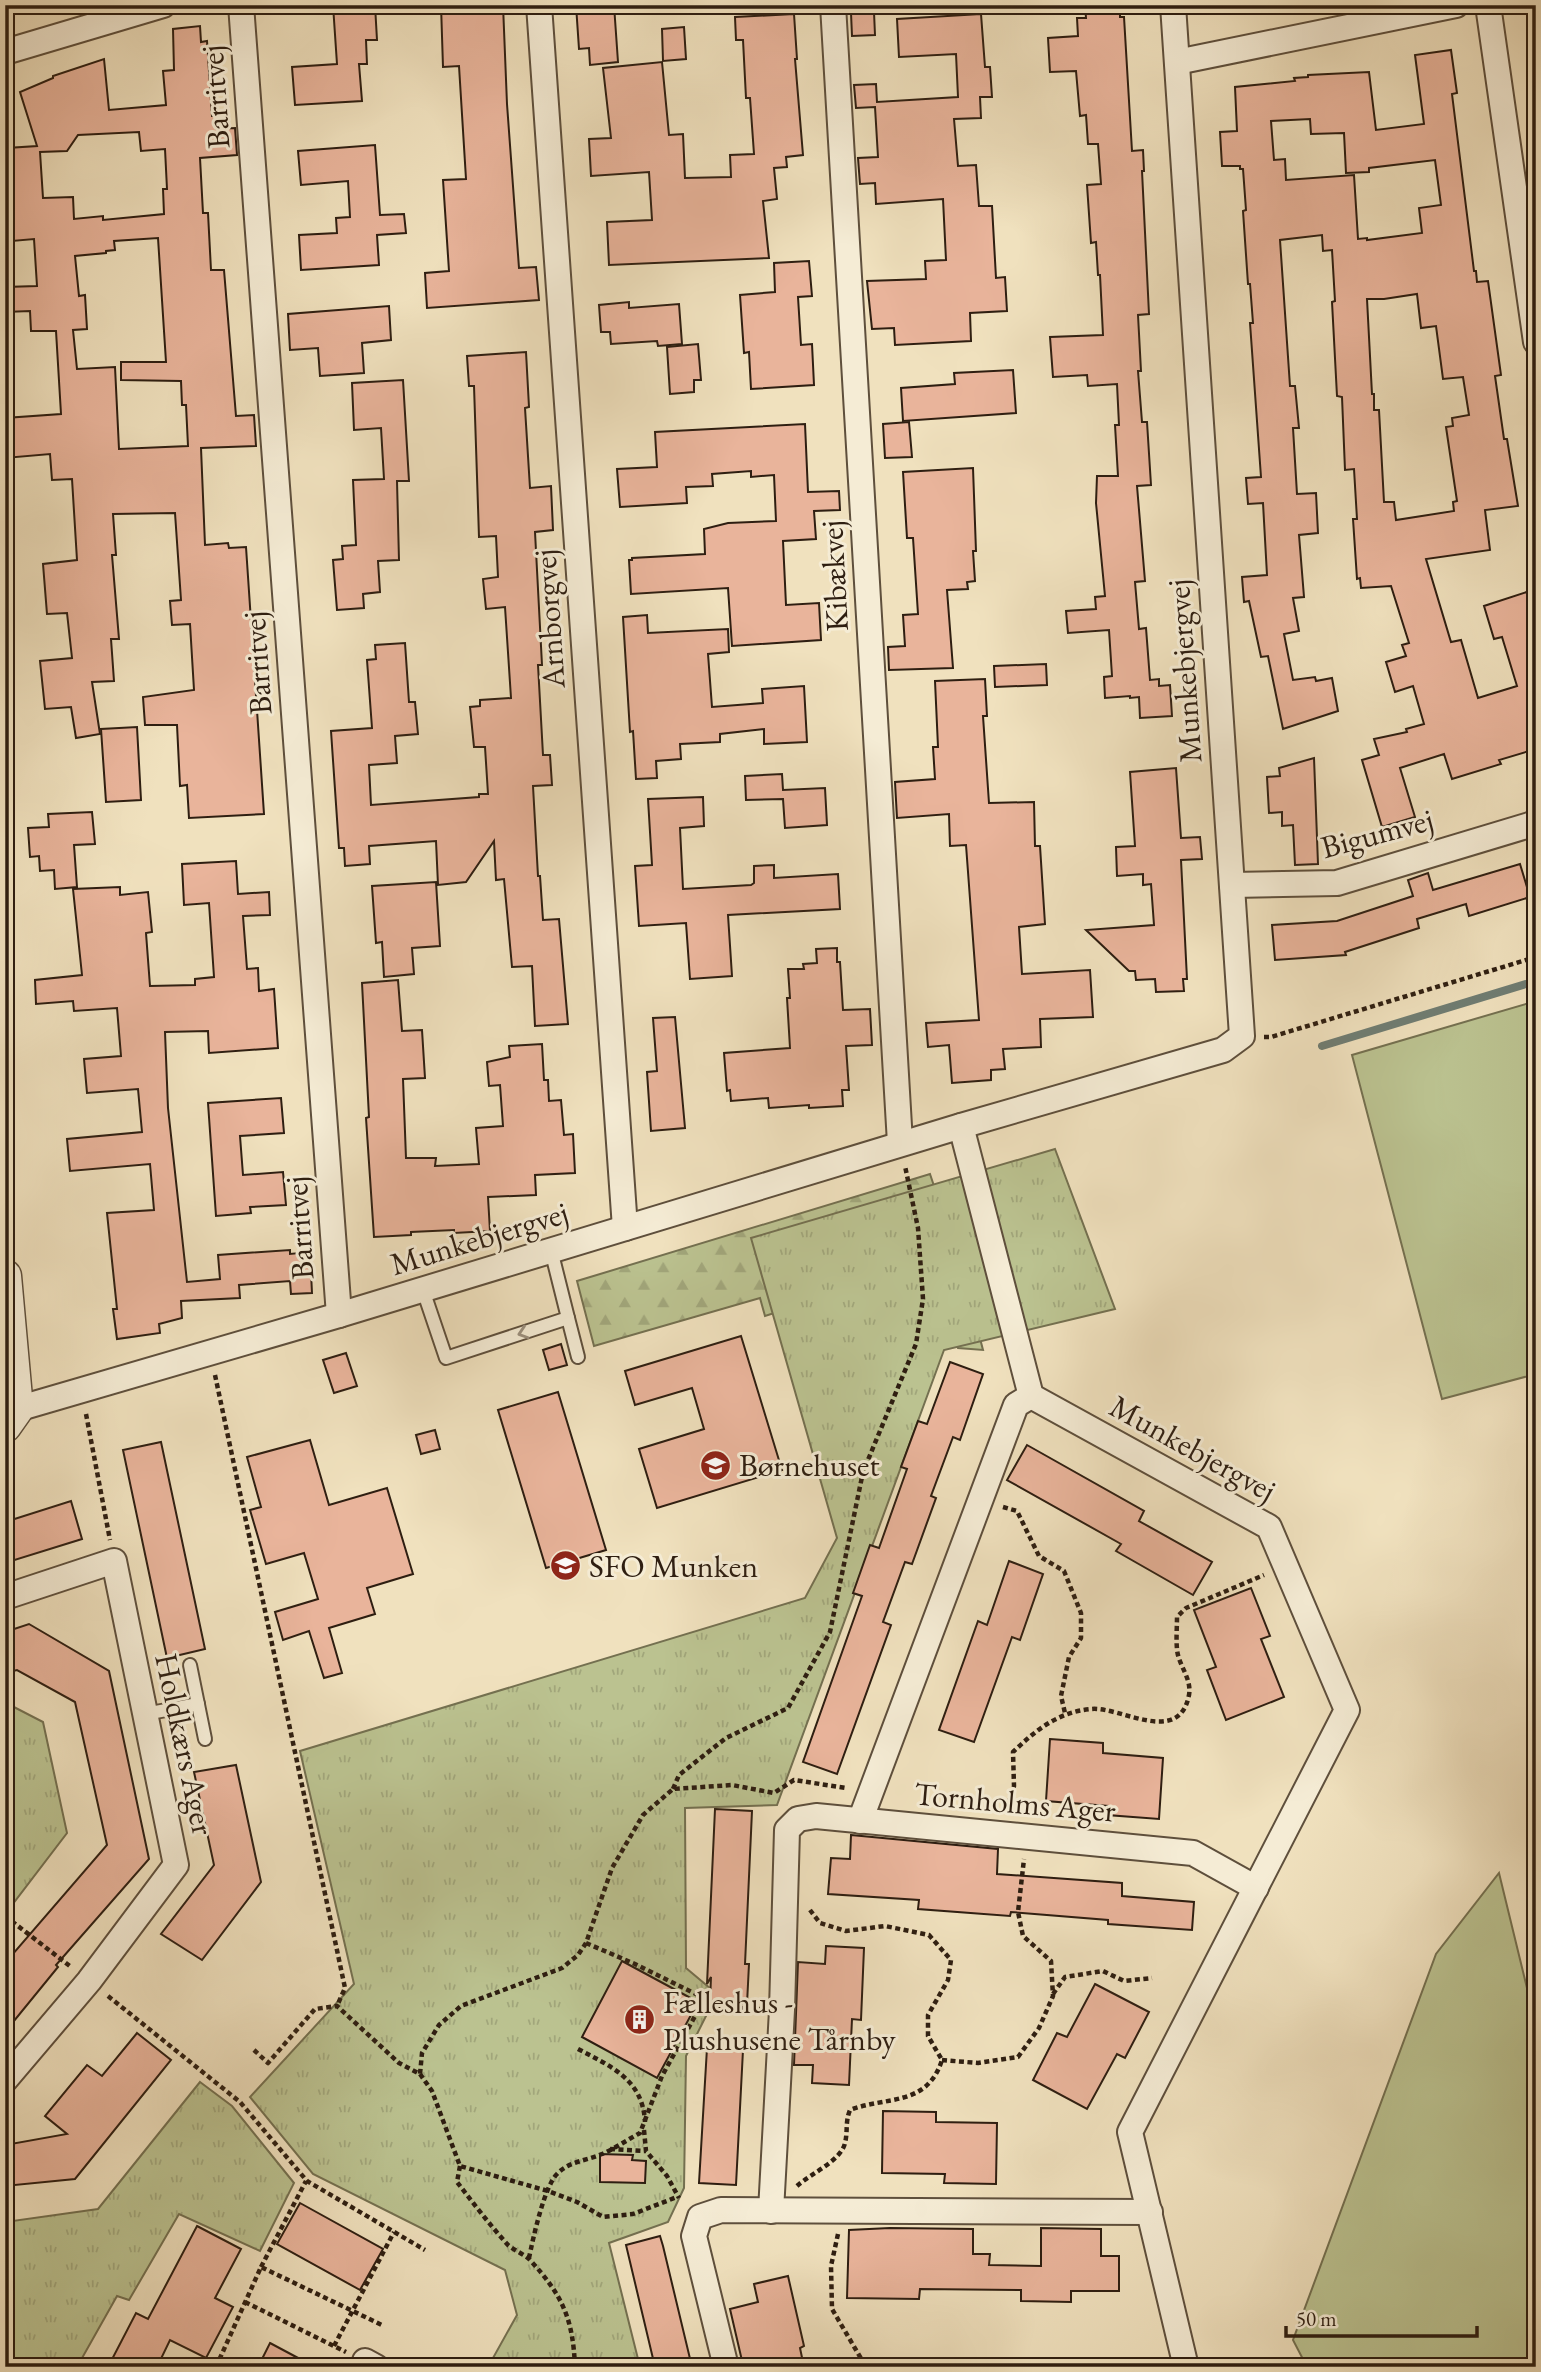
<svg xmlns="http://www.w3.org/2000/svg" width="1541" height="2372" font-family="'EB Garamond',serif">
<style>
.grass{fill:#bbc290;stroke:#747050;stroke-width:2}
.forest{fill:url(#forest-firs);stroke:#747050;stroke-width:2}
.park{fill:url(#park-tufts);stroke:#747050;stroke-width:2}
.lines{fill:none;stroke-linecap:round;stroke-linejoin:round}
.stream{stroke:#6f7d73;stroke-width:8}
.building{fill:#e9b49b;stroke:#2e1e11;stroke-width:2;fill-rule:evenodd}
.service-casing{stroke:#5e4f3c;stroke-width:16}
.minor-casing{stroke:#5e4f3c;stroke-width:28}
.tertiary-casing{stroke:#5e4f3c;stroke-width:35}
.path{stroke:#2e1e11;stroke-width:4.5;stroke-dasharray:5 3.5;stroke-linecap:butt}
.service{stroke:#f5ecd5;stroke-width:12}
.minor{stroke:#f5ecd5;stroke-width:24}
.tertiary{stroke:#f5ecd5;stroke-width:32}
.oneway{stroke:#9b8f7d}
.labels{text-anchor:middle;stroke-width:6;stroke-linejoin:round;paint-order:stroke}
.street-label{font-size:32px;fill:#2e1e11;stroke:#f5ecd5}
.poi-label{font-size:32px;fill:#2e1e11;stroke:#f5ecd5;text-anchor:start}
</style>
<defs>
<pattern id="forest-firs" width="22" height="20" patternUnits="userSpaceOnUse" patternTransform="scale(1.75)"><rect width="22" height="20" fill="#bbc290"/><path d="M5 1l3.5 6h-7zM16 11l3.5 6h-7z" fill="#a1a67b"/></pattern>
<pattern id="park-tufts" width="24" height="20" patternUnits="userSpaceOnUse" patternTransform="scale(1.75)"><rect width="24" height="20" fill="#bbc290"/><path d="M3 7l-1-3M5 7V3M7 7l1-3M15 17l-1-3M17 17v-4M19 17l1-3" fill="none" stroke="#a1a67b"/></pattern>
</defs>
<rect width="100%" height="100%" fill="#f0e1be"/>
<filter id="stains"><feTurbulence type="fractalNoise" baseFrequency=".00286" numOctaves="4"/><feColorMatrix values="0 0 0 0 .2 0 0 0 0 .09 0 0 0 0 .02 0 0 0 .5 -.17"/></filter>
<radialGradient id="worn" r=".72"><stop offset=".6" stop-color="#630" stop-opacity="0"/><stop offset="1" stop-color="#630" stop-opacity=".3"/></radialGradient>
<g class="grass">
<polygon points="1536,1001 1536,1374 1442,1399 1352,1055"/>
<polygon points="1499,1873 1536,2025 1536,2367 1307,2367 1293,2340 1436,1954"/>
</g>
<polygon class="forest" points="930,1174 963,1273 983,1350 958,1348 931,1263 765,1316 760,1298 594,1346 577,1281"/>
<g class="park">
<polygon points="1055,1149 1115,1309 944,1350 777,1805 685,1808 686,1968 717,1994 686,2056 684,2188 668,2222 609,2243 640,2367 488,2367 517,2315 505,2270 313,2174 250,2097 354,1984 300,1751 805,1598 837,1538 751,1238"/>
<polygon points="10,1705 43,1722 67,1833 12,1905 5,1900 5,1893 13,1882 5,1874 5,1706"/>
<polygon points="200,2082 232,2106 294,2183 260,2251 179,2214 129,2300 117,2296 77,2367 5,2367 5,2222 98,2209"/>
</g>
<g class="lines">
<polyline class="stream" points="1322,1046 1536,981"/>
</g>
<g class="building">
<polygon points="333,5 375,5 377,40 366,40 367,64 359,64 362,101 295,105 292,67 337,64"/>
<polygon points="441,5 503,5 507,104 519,268 536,267 539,300 427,308 425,273 449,271 443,180 466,179 459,66 443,67"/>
<polygon points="576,5 614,5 618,62 590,65 589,48 579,49"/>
<polygon points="1085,5 1120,5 1120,17 1124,17 1132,151 1143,150 1144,171 1142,171 1149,314 1138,315 1141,371 1138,371 1142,422 1147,422 1151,485 1137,486 1145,581 1135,582 1139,629 1146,628 1150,680 1159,679 1159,686 1170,685 1172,716 1140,718 1139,697 1130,698 1130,696 1105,698 1104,677 1112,676 1109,630 1068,633 1066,611 1096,609 1095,597 1105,596 1096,503 1097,476 1118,476 1115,425 1119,425 1117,384 1088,386 1087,375 1053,377 1050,337 1103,335 1100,275 1098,275 1096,242 1091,243 1087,185 1101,184 1098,144 1088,144 1086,115 1080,116 1076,71 1050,72 1048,38 1078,36 1077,18 1086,18"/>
<polygon points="874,12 875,35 852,36 851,13"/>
<polygon points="794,14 797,59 795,59 803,155 786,157 787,167 774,168 777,199 763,201 769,258 609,265 607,222 652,220 649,172 591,176 589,139 611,138 603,68 662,62 669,135 683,134 685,178 731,177 730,155 754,154 750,98 746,98 743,40 736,40 735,17"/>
<polygon points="981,14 985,67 990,67 992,97 980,97 981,118 954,119 958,166 976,165 979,206 992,206 996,278 1005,277 1007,311 970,313 971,341 895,345 894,328 872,329 867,281 926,279 925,261 946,260 943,199 876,204 875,183 860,184 858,158 878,157 875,107 856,108 854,85 876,84 877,102 958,97 956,54 899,57 897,19"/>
<path d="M200,26L201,42L207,41L212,116H215L216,129L235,128L237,155L200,158L203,213H208L211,270H224L236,416L254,415L256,446L201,448L205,545L228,543L229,548L246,547L264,814L189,818L187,785L180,786L177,725H145L143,697L194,690L190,624L172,625L170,601L181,600L175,513L113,514L116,555H112L119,639H111L114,681L92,682L100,734L76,738L71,707L45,709L40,661L72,658L67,613L47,614L43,564L77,560L72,479L52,480L50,454L5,458V418L61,414L56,331H31L30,311L5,312V287L37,286L34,239L12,241L6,176L7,148L37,146L20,92L53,78V76L104,59L109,110L166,105L163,71L174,70L173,29ZM139,132L141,151L165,149L167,189H163L164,214L103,220V216L74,219L73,197L43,198L40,152L67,151L78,135ZM158,238L166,362H121V380L181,381L182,405H186L188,446L119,449L115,367L77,369L73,330L87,329L85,295L79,296L75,256L106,253V251L115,250L114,241Z"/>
<polygon points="684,27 686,59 663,61 662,29"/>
<path d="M1451,50L1457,93L1452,94L1474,271H1476L1477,282L1488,281L1501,375L1495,376L1504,439H1507L1518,506L1485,510L1490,550L1426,559L1451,642L1461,640L1478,698L1517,686L1502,637L1494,639L1484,606L1536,589V749L1499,760L1501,764L1452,779L1444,754L1400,768L1415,817L1382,827L1362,760L1379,755L1374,739L1407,732L1406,729L1424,724L1413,686L1395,692L1386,662L1406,656L1402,645L1409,643L1391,586L1361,588L1360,578L1357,579L1353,519H1357L1354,469L1345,470L1342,397L1337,396L1332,302L1335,301L1332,250L1323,251L1322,235L1280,240L1290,386H1295L1299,428H1293L1297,494L1316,493L1318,533L1299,535L1304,597L1293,598L1299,631L1284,634L1293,680L1315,677L1316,681L1332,678L1338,711L1283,729L1268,656L1261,657L1249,601L1244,602L1242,577L1267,575L1263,503L1248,504L1246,478L1261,477L1250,323H1253L1250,284H1248L1243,211L1246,210L1243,169H1240V166H1222L1220,132L1237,131L1235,87L1295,81L1294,78L1308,77V75L1369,72L1376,130L1424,124L1415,55ZM1310,119L1311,134L1344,133L1346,173L1369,172V168L1435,160L1441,205L1419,208L1422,233L1367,240V238L1358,239L1354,175L1286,180L1285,159L1274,160L1271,121ZM1417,294L1421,328L1436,326L1443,379L1463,377L1469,415L1452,418L1453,426L1446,427L1457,501L1453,502L1454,511L1396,520L1394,502H1384L1379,410H1374V394H1372L1367,299H1384Z"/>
<polygon points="375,145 380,215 404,214 406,233 377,235 379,265 301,270 299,235 337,233 336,218 350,217 348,181 301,185 298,151"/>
<polygon points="809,261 812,296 798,297 801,345 812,344 814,385 751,389 749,352 744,353 740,295 775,292 774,263"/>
<polygon points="629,302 629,308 679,304 682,344 658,346 657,341 611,344 610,332 601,332 599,305"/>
<polygon points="389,306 391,340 362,343 364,373 320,376 318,348 290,350 288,314"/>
<polygon points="698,344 701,380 694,380 694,392 670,394 667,347"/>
<polygon points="526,352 529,407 525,408 530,488 551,486 553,530 535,532 542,665 538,665 543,755 550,755 552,785 533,786 538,876 540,876 543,920 559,919 568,1024 535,1026 532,966 512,967 504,879 496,880 494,841 466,882 438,885 436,841 369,846 370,864 345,866 344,848 339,848 331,731 372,728 367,660 376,659 375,645 405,643 409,702 415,702 418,734 395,736 397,763 369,765 371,805 479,797 479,794 488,794 485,747 474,747 470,707 480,706 480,700 511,698 505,607 486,609 483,579 498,577 496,536 479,537 474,386 469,386 467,356"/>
<polygon points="1013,370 1016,413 903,421 901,388 955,384 954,373"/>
<polygon points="403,380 409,481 397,481 399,560 378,561 380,592 363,594 364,608 337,610 333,560 343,559 342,546 356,545 353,480 384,479 381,428 354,430 352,383"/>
<polygon points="909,422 912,457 885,458 883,424"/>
<polygon points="805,424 808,492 839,491 840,510 814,511 816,539 783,541 786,605 819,603 821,640 732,646 728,588 631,594 629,560 632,560 632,558 705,554 704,529 728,523 776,521 774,475 751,477 751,471 712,474 713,486 686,487 687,503 620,507 617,469 657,467 655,432"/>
<polygon points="973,468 976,551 973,551 975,581 967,582 968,589 947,590 953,668 889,670 888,647 905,646 903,615 918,614 913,538 907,538 903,472"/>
<polygon points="647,615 648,633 728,629 729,652 708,654 712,707 763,703 762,689 804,686 807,742 764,744 764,729 720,734 720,742 680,744 681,759 656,761 657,778 636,779 633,731 630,732 623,617"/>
<polygon points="1046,664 1047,685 995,687 994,666"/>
<polygon points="985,679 987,716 983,716 989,803 1034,802 1035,846 1040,846 1045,924 1019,927 1022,974 1090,970 1093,1017 1040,1019 1041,1047 1003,1049 1005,1069 991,1070 991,1080 952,1083 949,1045 928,1047 926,1023 979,1020 966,845 950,846 949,814 897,818 895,782 935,779 933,747 938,747 935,681"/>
<polygon points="137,727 141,800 106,802 101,729"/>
<polygon points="1314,758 1318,864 1295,865 1293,825 1282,826 1282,812 1269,813 1267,777 1280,776 1279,768"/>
<polygon points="1176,768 1181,838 1200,837 1202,859 1181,860 1187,979 1183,979 1184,991 1156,992 1155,979 1136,980 1135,971 1129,971 1086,930 1154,925 1151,884 1143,885 1143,874 1117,876 1116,847 1135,846 1130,772"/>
<polygon points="782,774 783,790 825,788 827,825 785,828 783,799 746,800 745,776"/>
<polygon points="703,797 704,826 680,828 683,889 751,885 754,883 754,866 774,865 774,878 838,874 840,909 728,915 732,976 690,979 686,923 639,926 635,866 652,865 648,799"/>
<polygon points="92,812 95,844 74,845 77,887 55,889 54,870 40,871 39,856 30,857 28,828 49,827 48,814"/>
<polygon points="236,861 238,894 269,892 270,915 243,916 247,969 258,968 259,991 274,989 278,1048 209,1053 208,1031 165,1032 168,1108 187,1282 220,1279 218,1255 290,1250 290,1254 310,1252 312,1293 291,1294 290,1281 239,1285 240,1298 181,1301 182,1318 159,1324 160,1333 117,1339 113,1309 117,1309 107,1213 154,1210 150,1164 70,1171 67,1139 142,1132 138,1089 87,1093 84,1059 121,1056 117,1008 74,1011 73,1001 36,1004 35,980 82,975 73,889 120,887 120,895 148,892 152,932 146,933 150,986 195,985 195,979 214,977 209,903 184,905 182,864"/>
<polygon points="1520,864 1530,897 1469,916 1466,904 1417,919 1419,928 1345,952 1346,955 1275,960 1272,925 1337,921 1413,896 1408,880 1428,873 1433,890"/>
<polygon points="436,882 440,946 412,948 414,974 384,977 382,942 376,943 372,886"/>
<polygon points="837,948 837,962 840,962 843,1010 870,1009 872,1045 846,1046 849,1090 842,1090 843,1106 809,1108 809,1105 769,1108 768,1098 731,1101 730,1090 727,1091 724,1053 790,1048 787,998 790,998 788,969 804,969 803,964 817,963 816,949"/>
<polygon points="398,980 402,1031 422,1030 425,1078 403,1079 406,1158 436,1158 435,1166 479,1164 476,1128 503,1126 500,1085 489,1086 487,1062 510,1057 509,1046 542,1044 544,1080 548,1080 549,1101 561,1100 564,1135 573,1134 575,1173 535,1175 536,1195 488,1197 490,1231 454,1233 454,1230 411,1232 411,1235 374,1237 366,1118 369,1117 362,983"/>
<polygon points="675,1017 685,1128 651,1131 647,1072 657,1071 653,1018"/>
<polygon points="281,1098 284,1133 240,1136 243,1175 283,1172 286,1205 250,1207 251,1213 216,1216 208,1103"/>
<polygon points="741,1336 782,1470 657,1508 639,1449 704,1429 692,1388 635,1405 625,1371"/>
<polygon points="561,1344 567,1365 549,1370 543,1350"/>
<polygon points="346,1353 357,1386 334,1393 323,1360"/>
<polygon points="950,1362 983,1374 960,1440 953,1437 931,1496 936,1498 912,1564 905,1562 883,1622 891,1625 837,1774 803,1762 862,1596 853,1593 870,1545 879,1548 907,1469 901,1467 918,1421 927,1424"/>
<polygon points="558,1392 606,1550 546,1568 498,1410"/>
<polygon points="435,1430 440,1449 421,1454 416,1435"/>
<polygon points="310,1440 329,1505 387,1488 413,1574 367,1588 375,1614 329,1628 342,1673 324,1678 309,1631 283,1640 275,1612 318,1599 304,1553 266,1564 250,1510 261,1507 247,1457"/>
<polygon points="161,1442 205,1649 167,1658 123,1450"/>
<polygon points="1027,1445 1144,1511 1139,1521 1212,1562 1193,1595 1116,1551 1121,1544 1007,1480"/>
<polygon points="71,1501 82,1539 5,1563 5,1522"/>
<polygon points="1009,1561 1043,1574 1020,1640 1012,1637 974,1742 939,1730 978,1621 987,1625"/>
<polygon points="1251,1588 1270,1636 1261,1639 1284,1697 1226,1720 1207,1670 1216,1667 1194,1610"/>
<polygon points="29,1624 109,1671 149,1859 56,1965 58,1967 5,2032 5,1963 107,1845 75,1702 17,1670 5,1673 5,1632"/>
<polygon points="1050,1739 1103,1743 1103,1753 1163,1758 1159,1819 1107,1815 1108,1806 1046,1801"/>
<polygon points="236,1765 261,1882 202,1960 161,1934 214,1865 194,1772"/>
<polygon points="715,1809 752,1811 745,1964 749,1964 747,2004 710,2003 711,1977 707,1984"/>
<polygon points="851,1835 998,1849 997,1874 1122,1883 1122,1896 1194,1902 1192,1930 1108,1924 1108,1920 1011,1912 1010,1916 918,1909 919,1900 828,1894 831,1858 850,1859"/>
<polygon points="826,1946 864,1948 861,2020 852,2019 849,2085 812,2083 813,2065 794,2065 798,1962 825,1964"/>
<polygon points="622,1961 698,2002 657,2078 582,2037"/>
<polygon points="1095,1984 1149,2012 1125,2058 1117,2054 1087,2109 1033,2080 1057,2033 1067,2037"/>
<polygon points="137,2033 171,2060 75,2179 5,2186 5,2145 67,2134 45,2116 87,2065 102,2076"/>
<polygon points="707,2048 743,2050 736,2185 699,2183"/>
<polygon points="883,2111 936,2112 936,2122 997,2123 996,2184 944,2183 945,2174 882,2173"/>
<polygon points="600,2154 633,2155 632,2160 646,2161 645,2183 600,2182"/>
<polygon points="300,2203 383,2249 360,2290 277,2244"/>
<polygon points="197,2226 241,2249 215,2298 233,2307 206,2358 170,2340 157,2367 108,2367 136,2313 148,2319"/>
<polygon points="890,2228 973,2229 973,2254 990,2254 989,2265 1041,2266 1041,2228 1101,2229 1101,2256 1119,2256 1119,2291 1071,2291 1071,2302 1021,2301 1021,2290 920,2289 919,2299 847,2298 849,2230"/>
<polygon points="660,2236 663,2246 692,2367 655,2367 626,2245"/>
<polygon points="788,2276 804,2346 800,2348 804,2367 765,2367 764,2361 743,2365 730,2309 758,2302 754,2284"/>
<polygon points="270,2343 315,2367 258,2367"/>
</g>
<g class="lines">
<defs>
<g id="service">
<polyline points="423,1290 446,1358 568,1318 551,1250"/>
<polyline points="568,1318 578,1357"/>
<polyline points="190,1665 205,1739"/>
<polyline points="145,1714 198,1704"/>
</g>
<g id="minor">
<polyline points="241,5 339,1315"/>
<polyline points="539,5 625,1228"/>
<polyline points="833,5 900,1143"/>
<polyline points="1488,5 1536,342"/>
<polyline points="5,52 163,5"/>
<polyline points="1177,62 1456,5"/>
<polyline points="1232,885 1337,883 1536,823"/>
<polyline points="961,1126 1031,1396 1269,1527 1347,1710 1130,2132 1186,2367"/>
<polyline points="17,1409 339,1315 961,1126 1223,1050 1242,1036 1173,5"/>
<polyline points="5,1597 114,1561 176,1865 89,1981 5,2080"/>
<polyline points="860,1821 1016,1405 1031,1396"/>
<polyline points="771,2211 782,2010 787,1830 798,1819 816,1816 1193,1853 1256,1888"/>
<polyline points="365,2361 376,2367"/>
<polyline points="726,2367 694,2236 700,2217 721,2210 1150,2212"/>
</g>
<polyline id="tertiary" points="5,1276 17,1409 5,1426"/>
</defs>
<use href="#service" class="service-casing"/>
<use href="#minor" class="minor-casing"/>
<use href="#tertiary" class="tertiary-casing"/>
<g class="path">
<polyline points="1264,1037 1271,1037 1536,957"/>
<polyline points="215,1375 345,1988 337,2006"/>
<polyline points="86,1414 110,1540"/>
<polyline points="1003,1507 1017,1511 1039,1556 1064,1571 1081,1613 1081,1638 1069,1657 1061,1696 1065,1713"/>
<polyline points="673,1789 679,1775 726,1738 788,1708 830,1632 863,1472 916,1344 923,1299 918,1228 905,1166"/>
<path d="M1010,1812L1009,1802L1014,1786L1013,1752C1036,1730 1058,1712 1091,1709C1120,1706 1179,1747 1189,1695C1192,1678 1178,1665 1177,1649C1176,1639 1177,1627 1177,1617L1186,1608L1264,1575"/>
<polyline points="5,1916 71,1967"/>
<polyline points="586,1943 635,1964 722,2007 760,2009"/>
<polyline points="1053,1994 1065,1977 1103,1971 1124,1981 1152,1978"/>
<polyline points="108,1996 240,2102 307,2181 425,2250"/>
<path d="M578,2049C610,2066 643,2079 645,2122"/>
<polyline points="254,2050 268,2063 315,2009 337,2006 399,2063 420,2074 422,2053 439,2025 461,2006 562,1968 578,1955 586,1943 612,1868 643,1815 673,1789 732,1785 774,1793 794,1780 846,1788"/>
<polyline points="942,2060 978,2063 1018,2057 1039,2028 1053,1996 1051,1961 1023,1936 1018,1912 1024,1859"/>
<polyline points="420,2074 432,2091 460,2166 548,2191 577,2202 603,2217 633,2214 677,2197"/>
<polyline points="644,2130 646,2151 667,2176 679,2198"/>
<polyline points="610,2149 646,2151"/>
<path d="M460,2166L457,2182C473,2203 490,2225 508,2245C515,2251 524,2254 530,2260C563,2296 573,2319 575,2367"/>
<path d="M797,2186C810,2174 841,2161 845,2143C848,2131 845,2122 850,2110C886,2096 927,2107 942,2060L928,2036V2015L948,1980L951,1960L929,1935L885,1926L846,1931L820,1923L810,1910"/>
<polyline points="838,2234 831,2266 832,2309 866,2367"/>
<path d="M529,2258C533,2239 544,2187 557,2174C569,2161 586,2161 602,2154C614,2149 627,2140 640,2133L662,2076L705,1998"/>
<polyline points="261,2267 306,2181"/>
<polyline points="245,2302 346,2352"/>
<polyline points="334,2346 394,2232"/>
<polyline points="216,2367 261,2267 384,2326"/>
</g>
<use href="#service" class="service"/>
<use href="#minor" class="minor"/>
<use href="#tertiary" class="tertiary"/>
</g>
<defs><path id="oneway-chevron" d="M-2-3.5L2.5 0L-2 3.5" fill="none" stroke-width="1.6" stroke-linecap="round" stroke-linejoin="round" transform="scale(1.75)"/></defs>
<use class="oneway" href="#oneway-chevron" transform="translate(523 1333) rotate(162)"/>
<defs>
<symbol id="school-disc" viewBox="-11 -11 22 22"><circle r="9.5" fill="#8f2418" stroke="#f5ecd5"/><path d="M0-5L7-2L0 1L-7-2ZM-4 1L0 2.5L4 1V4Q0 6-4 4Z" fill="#fff"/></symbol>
<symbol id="building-disc" viewBox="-11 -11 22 22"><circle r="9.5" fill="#8f2418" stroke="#f5ecd5"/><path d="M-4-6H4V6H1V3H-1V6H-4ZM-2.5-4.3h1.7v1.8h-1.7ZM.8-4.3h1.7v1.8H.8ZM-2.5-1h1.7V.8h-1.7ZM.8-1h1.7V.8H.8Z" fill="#fff"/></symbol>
</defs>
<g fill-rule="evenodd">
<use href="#school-disc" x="698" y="1448" width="35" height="35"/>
<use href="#school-disc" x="548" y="1548" width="35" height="35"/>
<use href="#building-disc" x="622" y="2002" width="35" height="35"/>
</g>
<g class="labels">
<g class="street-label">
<text transform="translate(215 97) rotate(-94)" y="11">Barritvej</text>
<text transform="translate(834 576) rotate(-93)" y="11">Kibækvej</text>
<text transform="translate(549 619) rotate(-94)" y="11">Arnborgvej</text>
<text transform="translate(257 663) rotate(-94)" y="11">Barritvej</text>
<text transform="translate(1184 671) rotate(-94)" y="11">Munkebjergvej</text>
<text transform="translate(1377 833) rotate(-15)" y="11">Bigumvej</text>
<text transform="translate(299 1228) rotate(-94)" y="11">Barritvej</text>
<text transform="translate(479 1238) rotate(-17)" y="11">Munkebjergvej</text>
<text transform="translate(1193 1448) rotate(29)" y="11">Munkebjergvej</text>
<text transform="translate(185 1744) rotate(78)" y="11">Holdkærs Ager</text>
<text transform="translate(1015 1802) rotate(5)" y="11">Tornholms Ager</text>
</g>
<g class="poi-label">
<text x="739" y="1476">Børnehuset</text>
<text x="589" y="1577">SFO Munken</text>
<text x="663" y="2013">Fælleshus -<tspan x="663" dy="37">Plushusene Tårnby</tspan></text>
</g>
</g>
<rect width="1541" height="2372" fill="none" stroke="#f0e1be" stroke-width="28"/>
<rect x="7" y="7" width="1527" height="2358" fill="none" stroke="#2e1e11" stroke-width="3.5"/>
<rect x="14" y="14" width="1513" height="2344" fill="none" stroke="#2e1e11" stroke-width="2"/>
<path d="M1286 2326v10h191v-10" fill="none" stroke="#2e1e11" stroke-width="3.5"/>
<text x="1296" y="2326" font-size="21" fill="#2e1e11" stroke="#f5ecd5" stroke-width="5" paint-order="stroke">50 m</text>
<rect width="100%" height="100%" filter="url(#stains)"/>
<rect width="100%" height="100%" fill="url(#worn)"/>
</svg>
